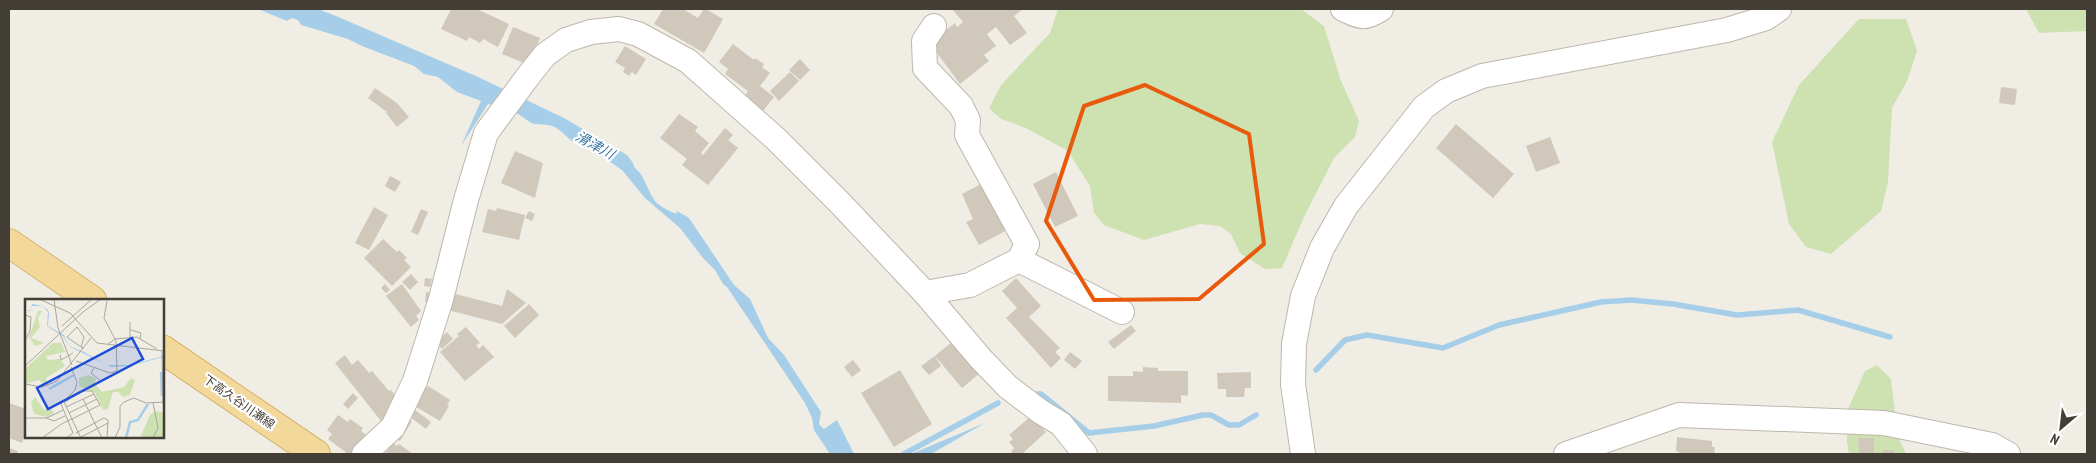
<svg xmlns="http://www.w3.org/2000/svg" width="2096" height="463" font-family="'PT Sans Narrow','Noto Sans JP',sans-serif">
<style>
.green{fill:#cde1b1}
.water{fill:#a7cee8}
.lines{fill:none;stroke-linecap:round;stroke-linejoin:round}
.stream{stroke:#a7cee8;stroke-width:5.5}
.building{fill:#d1c8bc}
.minor-casing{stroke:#beb7ac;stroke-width:26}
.major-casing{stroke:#d6b46d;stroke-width:30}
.minor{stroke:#fff;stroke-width:24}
.major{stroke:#f3d89b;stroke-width:28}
.marked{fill:none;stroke:#e8590c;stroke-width:4;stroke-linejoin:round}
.labels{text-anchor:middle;stroke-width:4.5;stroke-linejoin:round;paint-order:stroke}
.street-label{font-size:12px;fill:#423d35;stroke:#fff}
.water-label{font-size:14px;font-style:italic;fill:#3a78a2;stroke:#fff}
.inset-river{fill:none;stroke:#a7cee8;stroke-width:2.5}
.inset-road{fill:none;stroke:#aaa79f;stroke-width:1}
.view{fill:#1d4ed8;fill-opacity:0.15;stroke:#1d4ed8;stroke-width:2.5}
.inset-edge{fill:none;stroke:#423d35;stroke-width:2.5}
</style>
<rect width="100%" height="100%" fill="#f0ede5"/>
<g class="green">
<polygon points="1058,9 1301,9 1324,26 1341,81 1359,121 1355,137 1334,158 1304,217 1282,268 1265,269 1240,253 1231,234 1220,226 1200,224 1144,240 1104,225 1094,213 1090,186 1068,151 1026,128 1001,119 989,108 1001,85 1050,33"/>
<polygon points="2026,9 2087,9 2087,31 2039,33"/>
<polygon points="1859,19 1906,19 1917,51 1907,81 1892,108 1888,182 1881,211 1831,254 1806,247 1789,224 1772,142 1799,85"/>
<polygon points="1877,365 1891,379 1898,437 1906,454 1849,454 1847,442 1848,409 1865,371"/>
</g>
<g class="water">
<path d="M258,9H318L336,16L478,77L564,118L627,155L633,163L634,167C645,176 646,187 653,198C657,206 668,210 676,214L677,211L689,218L734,285L750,299L768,338L784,355L821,412L819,424L824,429L837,420L854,454H830L814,430L812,418L805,403L727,287L723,284L715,270L703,258L680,228L645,198L622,170L584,144C570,145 566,133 555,127C548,124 542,125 535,124C529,123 524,117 518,114C509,109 498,105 488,104L461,146L481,101L457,92L438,77L424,74L414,66L362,46L348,39L301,25L298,20L292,18L287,21Z"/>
<polygon points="985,423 931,454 910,454 911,454"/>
</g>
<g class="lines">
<g class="stream">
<polyline points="1316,370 1345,340 1367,335 1443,348 1499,325 1601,302 1631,300 1673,304 1737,315 1798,310 1890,337"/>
<polyline points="1036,394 1041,394 1089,433 1154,426 1203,415 1211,415 1229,425 1239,425 1256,415"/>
<polyline points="904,454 998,403"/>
</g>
</g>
<g class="building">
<polygon points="451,9 477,9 509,24 498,47 483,39 480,43 469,37 467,41 441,29"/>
<polygon points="663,9 683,9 698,18 704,9 706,9 723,19 704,53 654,24"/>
<polygon points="952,9 1023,9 1014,16 1027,33 1010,45 996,27 987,34 996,46 984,55 989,61 960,84 931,45 936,38 955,23 957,27 963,22"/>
<polygon points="513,27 540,38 529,65 502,54"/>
<polygon points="733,44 754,60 755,58 764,64 762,67 770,73 760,86 774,97 763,111 745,95 748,91 725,74 728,69 719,62"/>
<polygon points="625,46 646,59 636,75 632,72 629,76 623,72 625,68 615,62"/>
<polygon points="800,59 810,70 800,80 789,70"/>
<polygon points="790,72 799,81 779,101 770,91"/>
<polygon points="2001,87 2017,89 2015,105 1999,103"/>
<polygon points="375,88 397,103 409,117 397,127 386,113 387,112 368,98"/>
<polygon points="679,114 698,127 695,131 709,143 701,153 703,155 725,128 733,135 728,140 738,148 708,185 682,165 687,159 660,138"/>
<polygon points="1456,124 1514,174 1493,198 1436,148"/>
<polygon points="1550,137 1560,163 1536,172 1526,146"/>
<polygon points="515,151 543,163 535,198 501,183"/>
<polygon points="1056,172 1078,216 1055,227 1033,184"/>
<polygon points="390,176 401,182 395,192 385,186"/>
<polygon points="981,184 988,197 991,195 1007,230 979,245 966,222 973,219 962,194"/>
<polygon points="374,207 388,215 369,250 355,243"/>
<polygon points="497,208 525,215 519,240 482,232 488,209 496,211"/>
<polygon points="421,209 428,212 418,235 411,232"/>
<polygon points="529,211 535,214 532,221 525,218"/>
<polygon points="383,239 397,252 399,250 407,258 404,260 411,267 392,286 364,258"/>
<polygon points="411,274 418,282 410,290 402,282"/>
<polygon points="425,278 432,279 430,287 424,286"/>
<polygon points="1016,278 1041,306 1029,317 1060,348 1055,352 1061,358 1051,368 1006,318 1017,308 1002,291"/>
<polygon points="385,284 390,290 386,293 381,288"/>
<polygon points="402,284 421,311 416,316 419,320 411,327 386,296"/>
<polygon points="507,289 526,303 502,324 448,310 452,293 502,306"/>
<polygon points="426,292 432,293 430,303 425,302"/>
<polygon points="529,304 539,315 515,338 504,326"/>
<polygon points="1131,325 1136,331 1114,349 1108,342"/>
<polygon points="466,327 480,343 476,345 479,349 483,345 494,357 465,381 440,352 459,336 457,334"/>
<polygon points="447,332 453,339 442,349 436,342"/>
<polygon points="953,341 980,373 962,388 935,356"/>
<polygon points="1070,352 1082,361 1075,369 1064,360"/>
<polygon points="345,355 352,365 358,360 369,373 372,371 389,391 391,390 399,401 394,411 381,421 335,363"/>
<polygon points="935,356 941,366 929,375 921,366"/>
<polygon points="853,360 861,370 852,377 844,367"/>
<polygon points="1143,367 1158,368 1158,371 1188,371 1188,396 1181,395 1181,403 1108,401 1108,376 1133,376 1133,371 1143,372"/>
<polygon points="900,370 932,424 894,447 861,393"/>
<polygon points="1251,372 1251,388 1245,388 1244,397 1226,397 1226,389 1218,389 1217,373"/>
<polygon points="424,386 427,388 428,386 450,400 447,405 449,406 440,421 413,405"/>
<polygon points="353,393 358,398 348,409 343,404"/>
<polygon points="9,403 26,409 26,430 22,443 9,438"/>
<polygon points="415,410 431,422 426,429 410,417"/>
<polygon points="338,415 348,422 350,419 363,428 361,431 371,439 360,454 348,454 328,439 332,434 327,430"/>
<polygon points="405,416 412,421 400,441 393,437"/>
<polygon points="1031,416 1046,432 1022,454 1013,454 1011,452 1014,448 1009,442 1013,439 1009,435"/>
<polygon points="1677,437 1712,441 1712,447 1715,447 1714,454 1679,454 1679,452 1676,451"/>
<polygon points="1858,438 1874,438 1874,454 1859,454"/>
<polygon points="393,443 397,446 399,444 413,454 385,454"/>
<polygon points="9,448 18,451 17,454 9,454"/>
<rect x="1883" y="450" width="11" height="4"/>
</g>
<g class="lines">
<defs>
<g id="minor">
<path d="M1343,9C1360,17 1364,20 1381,9"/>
<polyline points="1019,260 1122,312"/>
<polyline points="925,293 970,285 1019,260 1027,244 967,135 968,120 961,106 925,68 924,41 934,26"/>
<polyline points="364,454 393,427 415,381 441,299 466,200 486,133 529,75 545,55 566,40 591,32 619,29 638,34 688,61 776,139 840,203 925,293 981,359 1008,387 1041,412 1061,424 1085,454"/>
<polyline points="1303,454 1293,384 1294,344 1303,296 1322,248 1346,206 1424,107 1446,91 1482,76 1727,30 1766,18 1779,9"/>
<polyline points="1566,454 1679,415 1884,423 1992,445 2008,454"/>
</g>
<g id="major">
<polyline points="9,243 92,300"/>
<polyline points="162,349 316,454"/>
</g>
</defs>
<use href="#minor" class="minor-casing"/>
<use href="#major" class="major-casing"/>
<use href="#minor" class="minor"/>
<use href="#major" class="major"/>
</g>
<path class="marked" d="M1145,85L1249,134L1264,244L1199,299L1094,300L1046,221L1084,106Z"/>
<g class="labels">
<g class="street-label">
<text transform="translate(239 402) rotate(35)" y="4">下高久谷川瀬線</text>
</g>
<g class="water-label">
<text transform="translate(595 145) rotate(29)" y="5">滑津川</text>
</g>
</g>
<g transform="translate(25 299)">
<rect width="139" height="139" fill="#f0ede5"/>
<path d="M13,12H17L13,19L15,28L6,39L19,44L10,47L4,38ZM28,44H36L40,53L21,57L23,61L35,60L40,67L21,79L24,89L14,81L0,85V70ZM63,76L71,79L70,85L77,93L99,88L106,79L110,81L105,96L98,98L93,93H88L83,110L78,111L70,94L54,87V79ZM10,98L19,111L25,108L29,114L22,118L9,115L6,103ZM131,112L139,114V139H115L125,116Z" fill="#cde1b1"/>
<path d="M7,5L18,7L23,11L24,14L23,27L39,36L44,47L59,53L82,66H104L139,57V58L103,67L86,68L68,59L63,64L66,58L45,48L44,47L41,42L39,38L22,27L23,13L18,7H7L6,12H0L6,11Z" fill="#a7cee8"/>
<path class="inset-river" d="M136,73L137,97M24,90L49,76M101,139L105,123L113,121L123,105"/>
<path class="inset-road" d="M14,0L45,14L72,44L139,52M29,0L33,29L47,66M0,16L6,18L5,32L1,40M105,23V39M37,27L67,0M106,31L116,34L115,40M83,45L90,40L112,38L132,50M56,48L42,38L52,28L59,38L56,48L59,49M137,52L138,103M35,56L36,61L48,54M51,62L85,74L92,72L91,42L79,19L82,2M0,67L58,13L76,0M69,69L66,74L75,81M0,85L17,88L32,82L66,39M58,100L77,139M128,104L133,129L128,139M41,108L69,95M44,114L72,100M0,119H22L38,111M21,119L29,122L40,117M51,134L79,119L83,121L82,139M56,138L83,124M17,139L35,126L42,122L47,120L75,106L67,92H56L39,104L40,105L47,120L53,133L56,139M41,139L48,134L36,105L50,91L52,83L46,68M90,139L95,128V107L99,103L109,99L121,104L139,103"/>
<path class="view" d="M107,39L118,60L23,110L12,89Z"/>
<rect width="139" height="139" class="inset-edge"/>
</g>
<rect width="2096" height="463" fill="none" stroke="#423d35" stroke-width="20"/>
<g transform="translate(2061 428) rotate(208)" stroke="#ffffff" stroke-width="4" paint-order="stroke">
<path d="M0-4L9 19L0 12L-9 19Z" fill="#423d35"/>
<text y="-8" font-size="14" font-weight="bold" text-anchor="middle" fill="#423d35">N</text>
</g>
</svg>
